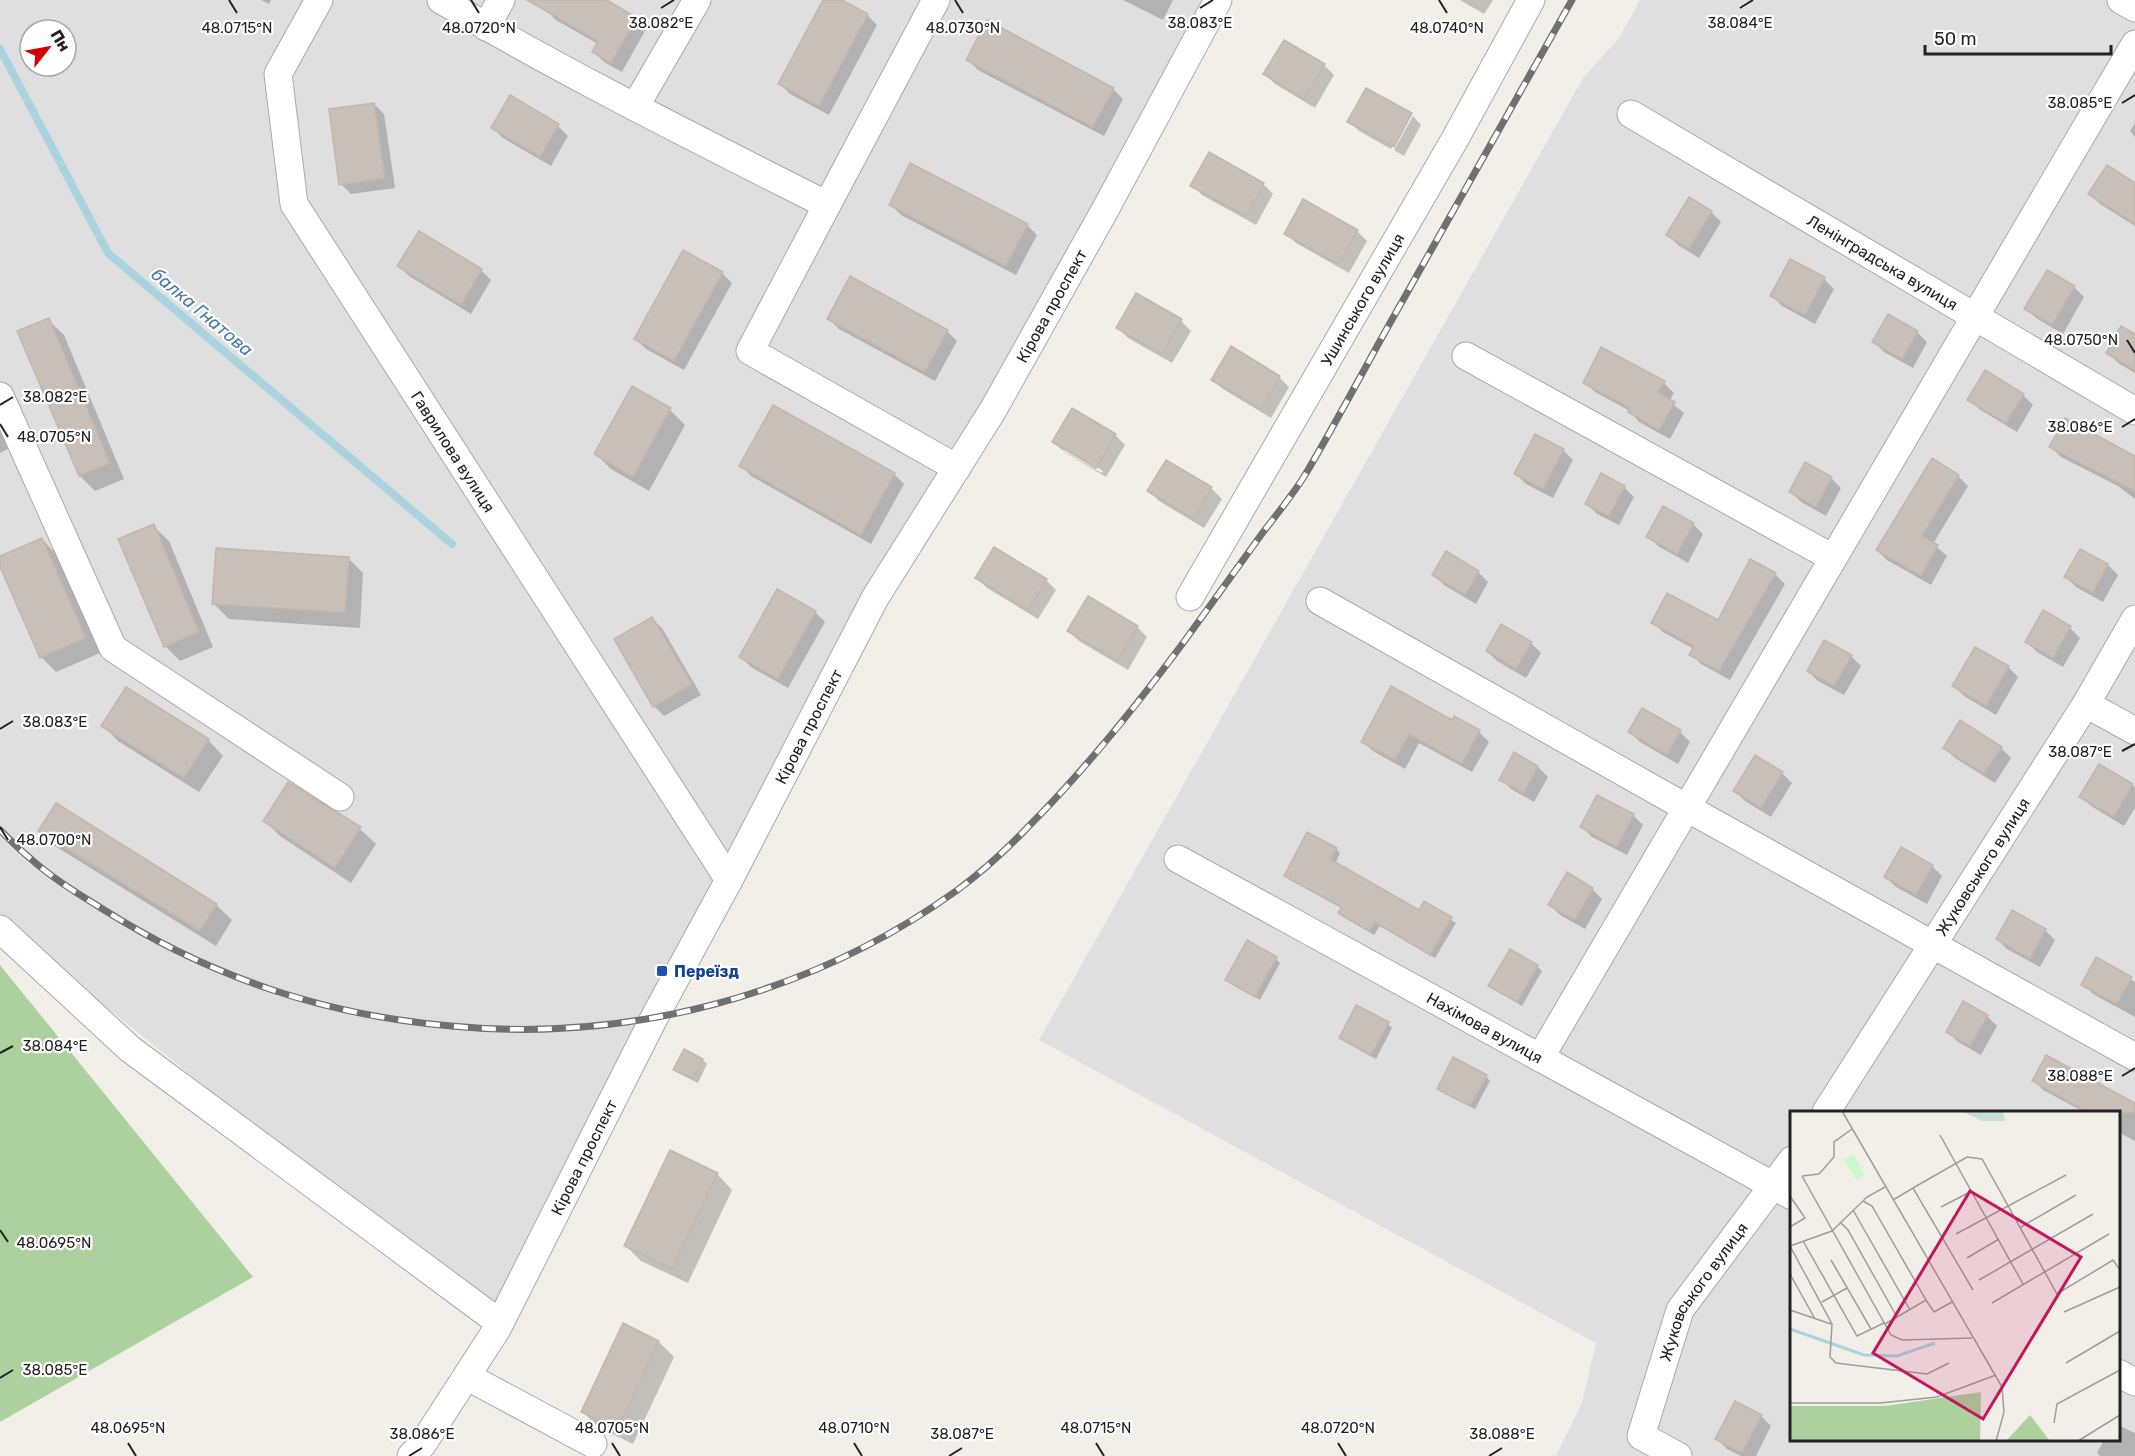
<svg xmlns="http://www.w3.org/2000/svg" width="2135" height="1456" font-family="Rubik,sans-serif">
<style>
.residential{fill:#e0dfdf;fill-rule:evenodd}
.forest{fill:#add19e}
.shadow{fill:#0003;fill-rule:evenodd}
.lines{fill:none;stroke-linecap:round;stroke-linejoin:round}
.stream{stroke:#aad3df;stroke-width:8}
.building{fill:#c7bfb8;stroke:#c4b6ab;stroke-width:1.5}
.minor-casing{stroke:#a9a9a9;stroke-width:29}
.minor{stroke:#fff;stroke-width:27}
.rail-casing{stroke:#707070;stroke-width:7}
.rail{stroke:#fff;stroke-width:4.5;stroke-dasharray:14;stroke-linecap:butt}
.ticks{fill:none;stroke:#222;stroke-width:2}
.transit-dot{fill:#1a4fb4;stroke:#fff;stroke-width:2}
.labels{text-anchor:middle;stroke-width:4.5;stroke-linejoin:round;paint-order:stroke}
.street-label{font-size:16px;fill:#222;stroke:#fff}
.transit-label{font-size:16px;font-weight:bold;fill:#164399;stroke:#fff;text-anchor:start}
.water-label{font-size:18px;font-style:italic;fill:#4a7aab;stroke:#fff}
.inset-river{fill:none;stroke:#aad3df;stroke-width:3}
.inset-road{fill:none;stroke:#9f9d99;stroke-width:1.5}
.view{fill:#c2185b;fill-opacity:0.15;stroke:#c2185b;stroke-width:3}
.inset-edge{fill:none;stroke:#222;stroke-width:3}
.ticks-label{font-size:15px;text-anchor:middle;fill:#222;stroke:#fff;stroke-width:4.5;stroke-linejoin:round;paint-order:stroke}
</style>
<rect width="100%" height="100%" fill="#f2efe9"/>
<g class="residential">
<path d="M0,0H1211L500,1323L0,922ZM30,30H66V66H30Z"/>
<path d="M1640,0H2135V1456H1556L1582,1403L1596,1343L1039,1040L1583,78L1619,38ZM1792,1112H2118V1440H1792Z"/>
</g>
<polygon class="forest" points="0,965 253,1277 0,1422"/>
<g class="shadow">
<polygon points="261,0 271,0 269,4"/>
<polygon points="552,0 604,0 636,19 646,29 622,72 604,62 594,52 598,44 556,20 546,10"/>
<polygon points="825,0 839,0 867,15 877,25 829,115 790,94 780,84"/>
<polygon points="1123,0 1173,0 1163,20"/>
<polygon points="1460,0 1493,0 1484,14"/>
<polygon points="968,60 1113,89 1123,99 1104,136 978,70"/>
<polygon points="1324,65 1334,75 1315,108 1275,84 1265,74"/>
<polygon points="1367,90 1412,116 1409,116 1391,149 1359,131 1349,121"/>
<polygon points="510,97 558,126 568,136 551,166 503,138 493,128"/>
<polygon points="374,104 384,114 395,188 351,194 341,184"/>
<polygon points="1413,116 1421,125 1404,156 1394,150"/>
<polygon points="2135,123 2135,137 2130,131"/>
<polygon points="1263,184 1273,194 1256,225 1202,195 1192,185"/>
<polygon points="2135,185 2135,226 2100,204 2090,194"/>
<polygon points="891,205 1027,225 1037,235 1016,275 901,215"/>
<polygon points="1711,212 1721,222 1699,258 1678,245 1668,235"/>
<polygon points="1357,231 1367,241 1349,273 1296,243 1286,233"/>
<polygon points="420,233 481,270 491,280 471,314 409,276 399,266"/>
<polygon points="1791,261 1824,279 1834,289 1815,324 1782,306 1772,296"/>
<polygon points="722,273 732,283 684,370 646,349 636,339"/>
<polygon points="2074,287 2084,297 2063,334 2036,318 2026,308"/>
<polygon points="1889,316 1917,332 1927,342 1913,368 1884,352 1874,342"/>
<polygon points="829,319 947,331 957,341 935,381 839,329"/>
<polygon points="48,320 64,335 124,479 95,491 80,476"/>
<polygon points="1181,321 1191,331 1172,363 1128,338 1118,328"/>
<polygon points="2135,336 2135,373 2118,363 2108,353"/>
<polygon points="1279,377 1289,387 1271,418 1223,389 1213,380"/>
<polygon points="1585,382 1664,383 1674,393 1669,401 1684,413 1670,439 1639,422 1630,411 1595,392"/>
<polygon points="2023,395 2033,405 2017,432 1979,409 1969,399"/>
<polygon points="670,410 685,425 649,491 611,469 596,454"/>
<polygon points="0,430 8,449 0,453"/>
<path d="M1115,435L1125,445L1106,477L1064,452L1054,442ZM1063,447L1103,471L1102,473L1063,451Z"/>
<polygon points="2051,447 2135,459 2135,499 2118,486 2061,457"/>
<polygon points="1563,450 1573,460 1553,498 1526,484 1516,474"/>
<polygon points="1167,462 1212,489 1222,499 1204,528 1159,501 1149,491"/>
<polygon points="1806,464 1831,478 1841,488 1826,516 1801,502 1791,492"/>
<polygon points="741,466 894,474 904,484 871,544 751,476"/>
<polygon points="1958,476 1968,486 1933,544 1947,556 1931,585 1887,560 1877,550"/>
<polygon points="1624,487 1634,497 1619,525 1597,514 1587,504"/>
<polygon points="1663,508 1693,524 1703,534 1688,563 1658,546 1648,536"/>
<polygon points="153,526 169,541 213,647 180,661 165,646"/>
<polygon points="42,539 57,555 100,653 56,672 41,657 0,563 0,558"/>
<polygon points="2081,551 2108,565 2118,575 2103,602 2076,587 2066,577"/>
<polygon points="348,558 363,573 360,628 229,619 214,604"/>
<polygon points="1478,572 1488,582 1476,604 1444,585 1434,575"/>
<polygon points="1775,574 1785,584 1730,680 1701,664 1691,654 1694,649 1663,632 1653,622 1718,622"/>
<polygon points="977,578 1046,580 1056,590 1038,619 987,588"/>
<polygon points="815,612 825,622 788,688 751,667 741,657"/>
<polygon points="652,619 662,628 701,695 664,716 654,706"/>
<polygon points="1137,627 1147,637 1128,670 1079,641 1069,631"/>
<polygon points="2070,628 2080,638 2063,667 2037,652 2027,642"/>
<polygon points="1531,643 1541,653 1526,678 1497,661 1487,651"/>
<polygon points="1851,656 1861,666 1844,695 1818,681 1808,671"/>
<polygon points="2008,667 2018,677 1996,715 1964,696 1954,686"/>
<polygon points="1643,710 1680,732 1690,742 1678,764 1640,742 1630,732"/>
<polygon points="1453,722 1479,732 1489,742 1472,772 1419,743 1405,769 1373,751 1363,741"/>
<polygon points="103,725 208,740 223,756 199,792 118,741"/>
<polygon points="1945,748 2001,748 2011,758 1995,783 1955,758"/>
<polygon points="2099,766 2135,787 2135,808 2124,826 2091,806 2081,796"/>
<polygon points="1538,767 1548,777 1534,802 1511,789 1501,779"/>
<polygon points="1782,773 1792,783 1771,817 1745,801 1735,791"/>
<polygon points="289,784 360,829 376,844 351,883 280,836 265,821"/>
<polygon points="1633,815 1643,825 1627,855 1592,837 1582,827"/>
<polygon points="40,831 216,905 232,920 216,946 55,846"/>
<polygon points="1336,849 1340,853 1335,864 1419,912 1424,903 1456,923 1435,958 1380,926 1374,935 1345,918 1340,913 1343,909 1290,880 1286,876"/>
<polygon points="1932,866 1942,876 1927,904 1896,887 1886,877"/>
<polygon points="1592,889 1602,899 1585,929 1560,915 1550,905"/>
<polygon points="2045,930 2055,940 2040,967 2007,949 1997,939"/>
<polygon points="1276,959 1280,963 1260,1000 1227,980"/>
<polygon points="2096,959 2135,982 2135,1017 2093,994 2083,984"/>
<polygon points="1537,966 1542,971 1522,1006 1490,986"/>
<polygon points="1987,1016 1997,1026 1981,1055 1958,1042 1948,1032"/>
<polygon points="1388,1024 1392,1028 1376,1059 1345,1042 1341,1038"/>
<polygon points="703,1060 707,1064 698,1083 680,1074 675,1069"/>
<polygon points="1486,1076 1490,1081 1475,1109 1443,1093 1439,1088"/>
<polygon points="2034,1080 2135,1104 2135,1141 2118,1132 2118,1112 2084,1112 2043,1090"/>
<polygon points="717,1174 732,1190 688,1283 641,1261 626,1246"/>
<polygon points="659,1342 674,1357 633,1444 598,1427 583,1412"/>
<polygon points="1761,1416 1771,1426 1756,1456 1741,1456 1727,1449 1717,1439"/>
<polygon points="2118,1425 2135,1433 2135,1456 2100,1456 2097,1453 2104,1440 2118,1440"/>
</g>
<g class="lines">
<polyline class="stream" points="0,49 108,253 452,544"/>
</g>
<g class="building">
<polygon points="527,0 607,0 637,18 611,63 592,52 598,41"/>
<polygon points="823,0 842,0 868,14 819,106 778,84"/>
<polygon points="987,20 1114,88 1093,127 966,60"/>
<polygon points="1284,40 1325,64 1304,99 1263,74"/>
<polygon points="1366,88 1412,113 1394,147 1347,122"/>
<polygon points="510,95 559,124 540,157 491,128"/>
<polygon points="374,103 385,178 339,185 329,109"/>
<polygon points="1209,152 1264,183 1246,216 1190,186"/>
<polygon points="910,163 1028,224 1006,266 889,205"/>
<polygon points="2107,165 2135,183 2135,224 2088,194"/>
<polygon points="1689,197 1712,211 1689,249 1666,235"/>
<polygon points="1303,199 1358,230 1338,264 1284,234"/>
<polygon points="419,231 482,269 461,305 397,266"/>
<polygon points="683,250 723,272 674,361 634,339"/>
<polygon points="1790,259 1825,277 1805,315 1770,296"/>
<polygon points="2047,270 2075,286 2052,325 2024,309"/>
<polygon points="850,276 948,330 925,372 827,319"/>
<polygon points="1136,293 1182,319 1162,354 1116,328"/>
<polygon points="1888,314 1918,331 1902,359 1872,342"/>
<polygon points="49,318 110,463 79,476 17,331"/>
<polygon points="2121,326 2135,334 2135,370 2106,353"/>
<polygon points="1231,346 1280,376 1261,409 1211,380"/>
<polygon points="1601,347 1665,381 1658,393 1675,402 1659,430 1628,412 1630,408 1583,383"/>
<polygon points="1985,370 2024,394 2006,423 1967,400"/>
<polygon points="632,386 671,408 633,477 594,454"/>
<polygon points="773,405 895,473 861,535 739,466"/>
<polygon points="1072,408 1116,434 1096,468 1052,442"/>
<polygon points="2065,418 2135,456 2135,491 2049,447"/>
<polygon points="1535,434 1564,449 1543,489 1514,474"/>
<polygon points="1932,458 1959,475 1922,536 1938,545 1921,576 1876,550"/>
<polygon points="1166,460 1212,487 1194,519 1147,491"/>
<polygon points="1805,462 1832,477 1816,507 1789,492"/>
<polygon points="1601,473 1625,486 1609,516 1585,504"/>
<polygon points="1663,506 1694,523 1677,554 1646,537"/>
<polygon points="154,524 199,632 164,647 118,539"/>
<polygon points="42,538 86,638 40,658 0,567 0,556"/>
<polygon points="994,547 1047,579 1028,610 975,578"/>
<polygon points="216,548 349,557 345,613 212,604"/>
<polygon points="2080,549 2108,564 2093,593 2064,577"/>
<polygon points="1446,551 1479,571 1465,595 1432,575"/>
<polygon points="1750,559 1776,573 1719,671 1689,655 1694,646 1651,623 1667,593 1718,620"/>
<polygon points="777,589 816,611 778,679 739,657"/>
<polygon points="1088,596 1138,626 1118,661 1067,631"/>
<polygon points="2043,610 2071,626 2053,658 2025,642"/>
<polygon points="652,617 692,684 653,707 614,639"/>
<polygon points="1501,624 1532,642 1516,669 1486,651"/>
<polygon points="1824,640 1852,655 1834,686 1807,671"/>
<polygon points="1975,647 2009,666 1986,706 1952,686"/>
<polygon points="1391,686 1452,720 1454,716 1480,730 1462,764 1409,734 1395,760 1361,742"/>
<polygon points="126,687 209,739 184,778 101,726"/>
<polygon points="1642,708 1681,730 1667,755 1628,732"/>
<polygon points="1960,720 2002,747 1984,774 1943,748"/>
<polygon points="1514,752 1538,766 1524,793 1499,780"/>
<polygon points="1755,755 1783,772 1761,808 1733,791"/>
<polygon points="2099,764 2133,784 2114,817 2079,797"/>
<polygon points="288,782 361,827 335,868 263,821"/>
<polygon points="1597,795 1634,814 1617,847 1580,827"/>
<polygon points="56,803 217,904 200,931 38,831"/>
<polygon points="1307,832 1337,848 1330,859 1419,910 1424,901 1452,917 1430,955 1375,922 1369,931 1338,913 1342,907 1284,876"/>
<polygon points="1901,847 1933,865 1916,895 1884,877"/>
<polygon points="1567,872 1593,888 1575,920 1548,905"/>
<polygon points="2012,910 2046,929 2030,959 1996,939"/>
<polygon points="1247,940 1277,957 1255,997 1225,980"/>
<polygon points="1510,949 1538,965 1517,1002 1488,986"/>
<polygon points="2096,957 2132,977 2117,1004 2081,985"/>
<polygon points="1963,1001 1988,1015 1970,1046 1946,1032"/>
<polygon points="1356,1005 1389,1022 1371,1055 1339,1038"/>
<polygon points="684,1049 703,1059 693,1079 673,1070"/>
<polygon points="2046,1055 2135,1103 2135,1113 2089,1113 2032,1081"/>
<polygon points="1453,1057 1487,1075 1470,1106 1437,1089"/>
<polygon points="670,1150 718,1173 672,1269 624,1246"/>
<polygon points="623,1323 659,1341 617,1430 581,1412"/>
<polygon points="1735,1401 1762,1415 1742,1453 1715,1439"/>
</g>
<g class="lines">
<defs>
<g id="minor">
<path id="s1" d="M319,0L278,74L294,204L729,880"/>
<path d="M441,0C566,74 697,139 827,205L750,351L957,468"/>
<polyline points="2121,0 2135,8"/>
<polyline points="486,27 501,0"/>
<polyline points="635,107 697,0"/>
<path id="s2" d="M1631,114L2135,411"/>
<polyline points="827,205 936,0"/>
<polyline points="1466,356 1833,558"/>
<polyline points="0,396 113,648 340,797"/>
<path id="s3" d="M1190,597L1455,139L1531,0"/>
<polyline points="1320,601 1687,808 2135,1057"/>
<polyline points="2086,704 2135,731"/>
<path id="s4" d="M1178,859L1792,1196"/>
<polyline points="0,929 130,1049 500,1323"/>
<polyline points="1540,1058 2135,44"/>
<path id="s5" d="M1826,1112L2086,704L2135,619"/>
<polyline points="2118,1373 2135,1382"/>
<polyline points="468,1377 593,1444"/>
<path id="s6" d="M411,1456L422,1445L497,1329L654,1018L729,880L875,598L993,410L1105,210L1218,0"/>
<path id="s7" d="M1678,1456L1641,1436L1680,1310L1792,1160"/>
</g>
</defs>
<use href="#minor" class="minor-casing"/>
<use href="#minor" class="minor"/>
<defs>
<path id="rail" d="M0,830C10,840 20,850 31,859C52,878 77,893 101,908C210,977 323,1015 451,1026C629,1043 811,995 956,891C982,872 1006,850 1028,827C1086,769 1137,705 1186,639C1211,604 1236,570 1261,535C1276,515 1292,496 1305,475C1336,423 1364,369 1394,316C1453,211 1513,105 1572,0"/>
</defs>
<use href="#rail" class="rail-casing"/>
<use href="#rail" class="rail"/>
</g>
<path class="ticks" d="M229,0L237,13M471,0L479,13M955,0L963,13M1439,0L1447,13M661,8L674,0M1200,8L1213,0M1740,8L1753,0M2122,103L2135,95M2127,340L2135,353M0,405L13,397M0,424L8,437M2122,427L2135,419M0,729L13,721M2122,751L2135,744M0,827L8,840M0,1053L13,1046M2122,1076L2135,1068M0,1230L8,1242M0,1378L13,1370M128,1443L136,1456M612,1443L620,1456M854,1443L862,1456M1096,1443L1104,1456M1338,1443L1346,1456M409,1456L422,1448M949,1456L962,1448M1489,1456L1502,1448"/>
<rect class="transit-dot" x="656" y="965" width="12" height="12" rx="3"/>
<g class="labels">
<g class="street-label">
<text dy="6" stroke="none"><textPath href="#s2" startOffset="292">Ленінградська вулиця</textPath></text>
<text dy="6" stroke="none"><textPath href="#s3" startOffset="344">Ушинського вулиця</textPath></text>
<text dy="6" stroke="none"><textPath href="#s6" startOffset="1318">Кірова проспект</textPath></text>
<text dy="6" stroke="none"><textPath href="#s1" startOffset="510">Гаврилова вулиця</textPath></text>
<text dy="6" stroke="none"><textPath href="#s6" startOffset="832">Кірова проспект</textPath></text>
<text dy="6" stroke="none"><textPath href="#s5" startOffset="291">Жуковського вулиця</textPath></text>
<text dy="6" stroke="none"><textPath href="#s4" startOffset="350">Нахімова вулиця</textPath></text>
<text dy="6" stroke="none"><textPath href="#s6" startOffset="346">Кірова проспект</textPath></text>
<text dy="6" stroke="none"><textPath href="#s7" startOffset="201">Жуковського вулиця</textPath></text>
</g>
<g class="transit-label">
<text x="674" y="977">Переїзд</text>
</g>
<g class="water-label">
<text transform="translate(202 312) rotate(40)" y="6">балка Гнатова</text>
</g>
</g>
<g transform="translate(1790 1111)">
<rect width="330" height="330" fill="#f2efe9"/>
<path d="M191,281L190,330H0V295H95ZM240,304L260,330H216Z" fill="#add19e"/>
<path d="M171,0H213L215,10H192Z" fill="#c6e0d4"/>
<path d="M63,43L75,64L66,69L54,49Z" fill="#c8facc"/>
<path class="inset-river" d="M0,218L74,244L107,245L145,232"/>
<path class="inset-road" d="M52,0L212,276L214,301L206,330M150,24L233,173M12,65L101,224L112,229L182,227M12,65L29,63L44,46V31L62,18M123,77L177,46L192,48L267,183L323,149L330,159M0,85L15,107L0,116M103,89L123,77L183,179M73,90L82,95L136,189M151,96L182,80M63,99L120,199M50,111L58,119L107,206M231,116L286,84M166,123L276,64M13,130L67,225L94,212M0,135L42,213L40,246L46,252L137,263L159,252M0,135L42,120L77,86L95,76M177,147L209,128M41,149L81,218M0,163L25,208M189,169L303,103M32,191L57,177M202,192L319,123M0,199L41,213M274,201L330,176M95,213L136,189L144,201L162,191M276,252L330,220M0,292H90L147,286L206,264M264,312L267,293L330,259M288,330L330,304"/>
<path class="view" d="M180,80L291,146L193,308L83,242Z"/>
<rect width="330" height="330" class="inset-edge"/>
</g>
<g class="ticks-label">
<text x="661" y="28">38.082°E</text>
<text x="1200" y="28">38.083°E</text>
<text x="1740" y="28">38.084°E</text>
<text x="237" y="33">48.0715°N</text>
<text x="479" y="33">48.0720°N</text>
<text x="963" y="33">48.0730°N</text>
<text x="1447" y="33">48.0740°N</text>
<text x="2080" y="108">38.085°E</text>
<text x="2081" y="345">48.0750°N</text>
<text x="55" y="402">38.082°E</text>
<text x="2080" y="432">38.086°E</text>
<text x="54" y="442">48.0705°N</text>
<text x="55" y="727">38.083°E</text>
<text x="2080" y="757">38.087°E</text>
<text x="54" y="845">48.0700°N</text>
<text x="55" y="1051">38.084°E</text>
<text x="2080" y="1081">38.088°E</text>
<text x="54" y="1248">48.0695°N</text>
<text x="55" y="1375">38.085°E</text>
<text x="128" y="1433">48.0695°N</text>
<text x="612" y="1433">48.0705°N</text>
<text x="854" y="1433">48.0710°N</text>
<text x="1096" y="1433">48.0715°N</text>
<text x="1338" y="1433">48.0720°N</text>
<text x="422" y="1439">38.086°E</text>
<text x="962" y="1439">38.087°E</text>
<text x="1502" y="1439">38.088°E</text>
</g>
<g transform="translate(48 48) rotate(59)"><circle r="28" fill="#ffffff" stroke="#a7a7a7" stroke-width="1.5"/>
<path d="M0-4.5L10 22L0 15L-10 22Z" fill="#d40000"/>
<text y="-9" font-size="16" font-weight="bold" text-anchor="middle" fill="#222222">Пн</text>
</g>
<path d="M1925 45v9h186v-9" fill="none" stroke="#222222" stroke-width="3"/>
<text x="1934" y="45" font-size="18" fill="#222222" stroke="#ffffff" stroke-width="4.5" paint-order="stroke">50 m</text>
</svg>
